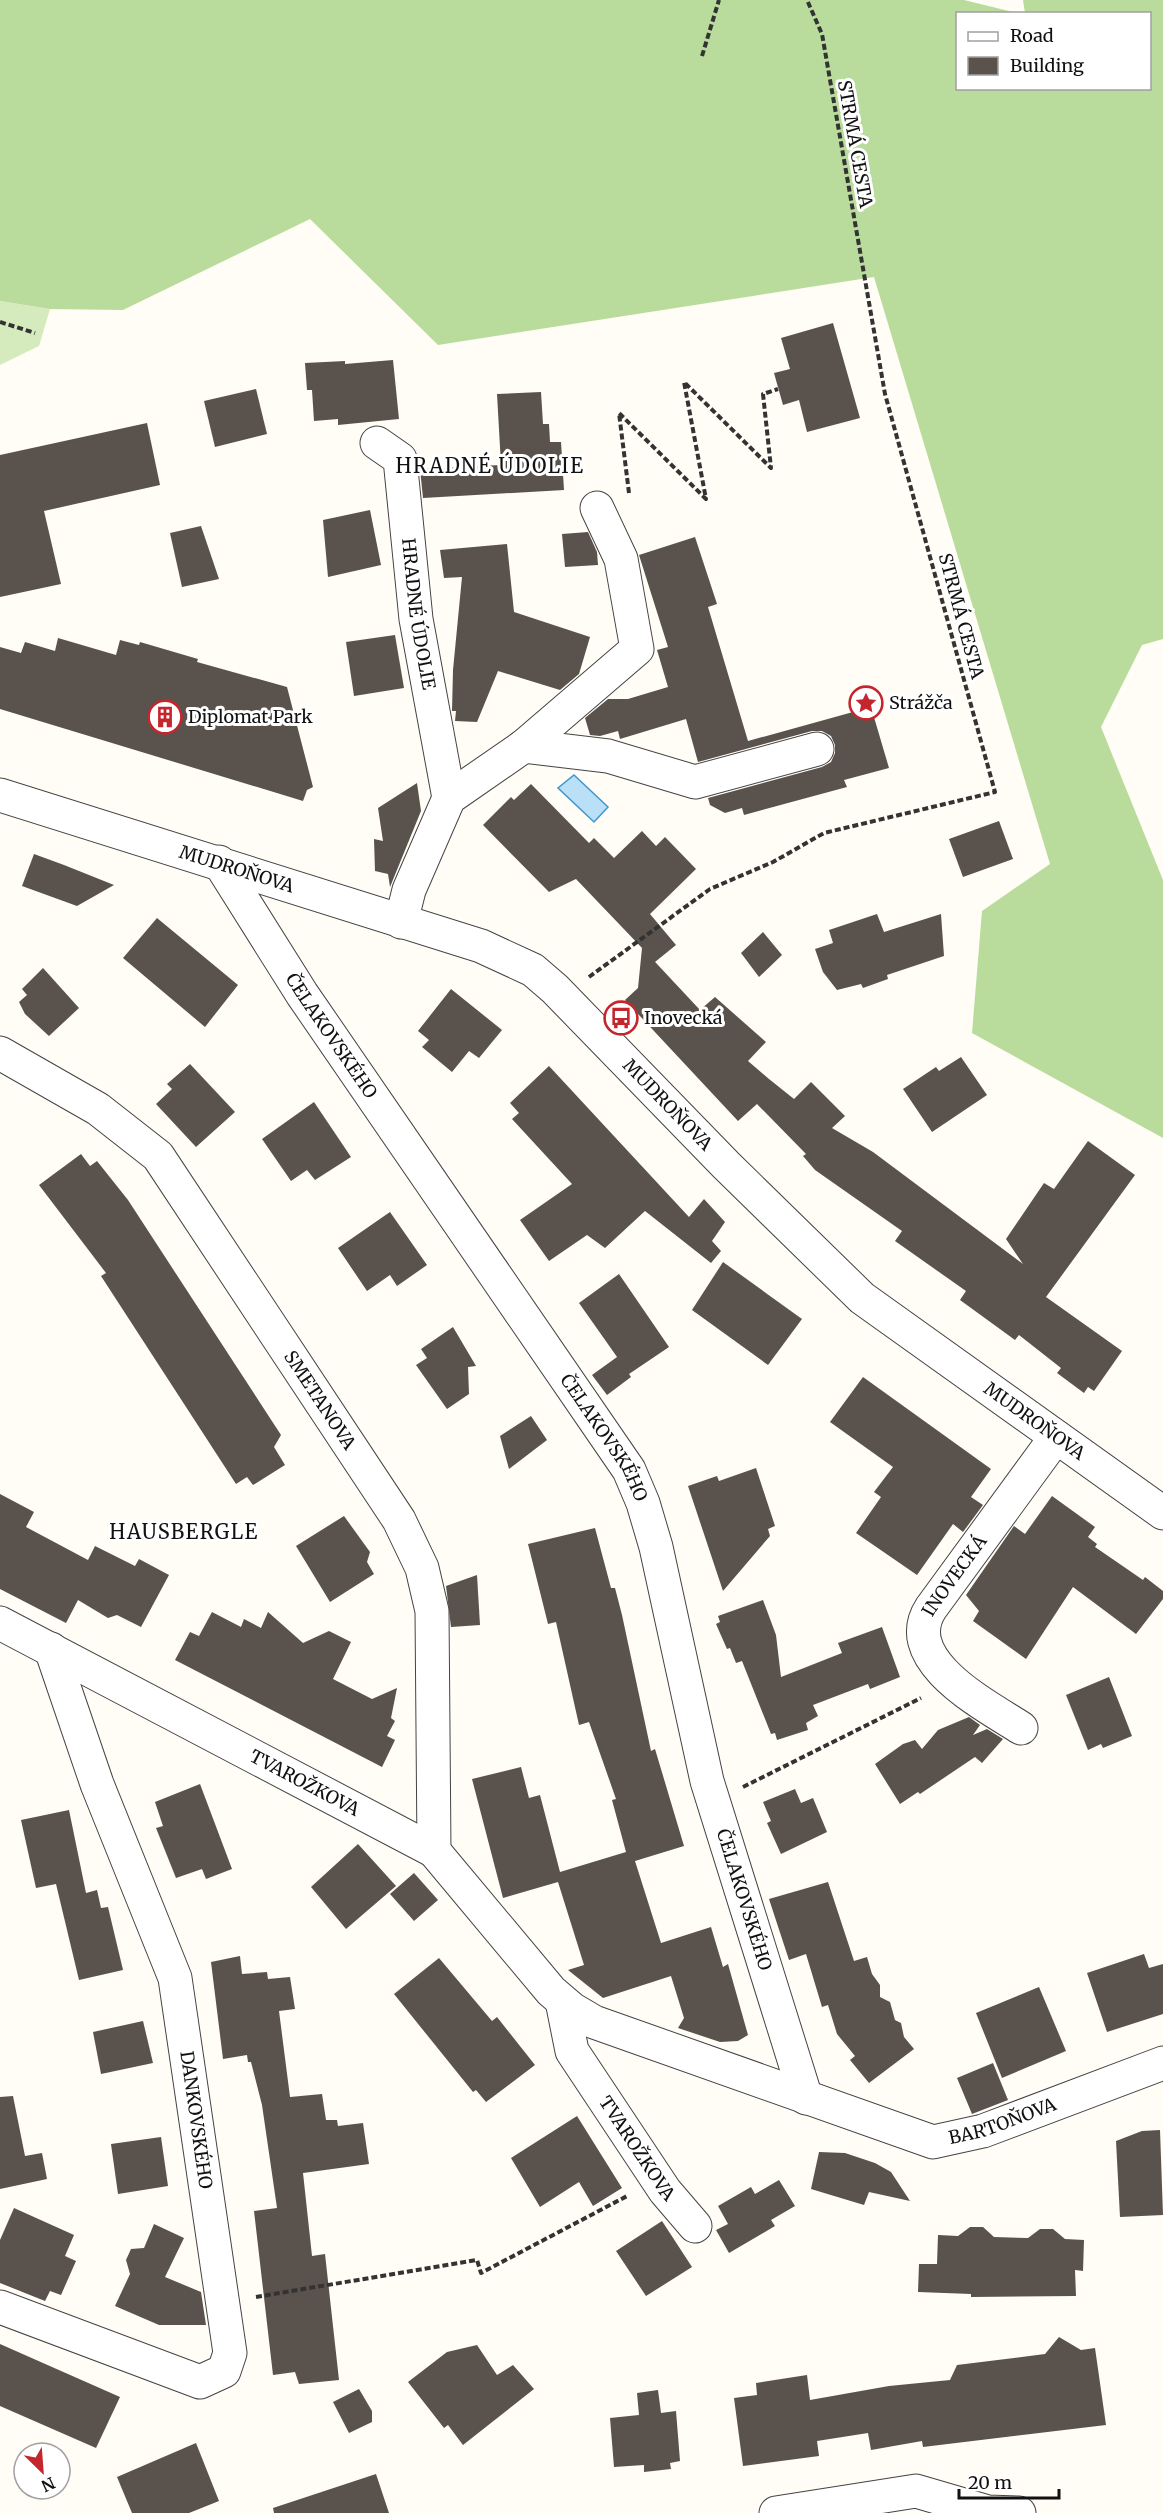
<svg xmlns="http://www.w3.org/2000/svg" width="1163" height="2513" font-family="Merriweather,serif">
<style>
.green{fill:#d5ebbd}
.forest{fill:#b9dc9c}
.water{fill:#b9e0f7;stroke:#3f96cf;stroke-width:1.5}
.building{fill:#5a524d}
.lines{fill:none;stroke-linecap:round;stroke-linejoin:round}
.minor-casing{stroke:#444;stroke-width:35}
.path{stroke:#333;stroke-width:4;stroke-dasharray:6 3;stroke-linecap:butt}
.minor{stroke:#fff;stroke-width:33}
.labels{text-anchor:middle;stroke-width:6;stroke-linejoin:round;paint-order:stroke}
.street-label{font-size:18px;fill:#111;stroke:#fff}
.poi-label{font-size:18px;fill:#111;stroke:#fff;text-anchor:start}
.neighbourhood-label{font-size:20px;letter-spacing:1.5px;fill:#111;stroke:#fff}
</style>
<rect width="100%" height="100%" fill="#fffdf5"/>
<polygon class="green" points="0,301 50,309 39,346 0,365"/>
<polygon class="forest" points="0,0 964,0 1017,13 958,14 958,88 1150,88 1150,14 1025,13 1023,0 1163,0 1163,639 1142,645 1101,727 1163,880 1163,1138 972,1033 982,911 1050,864 874,277 438,345 310,219 123,310 50,309 0,301"/>
<polygon class="water" points="574,775 608,807 594,822 558,788"/>
<g class="building">
<polygon points="833,323 860,418 807,432 799,400 783,405 774,373 790,369 781,338"/>
<polygon points="393,360 399,419 338,425 338,419 314,421 312,390 307,390 305,363 345,361 345,364"/>
<polygon points="256,389 267,434 215,447 204,401"/>
<polygon points="541,392 543,424 549,424 550,442 561,442 564,490 423,498 420,469 501,465 497,394"/>
<polygon points="147,423 160,485 44,511 61,584 0,597 0,455"/>
<polygon points="370,510 381,565 328,577 323,520"/>
<polygon points="201,526 219,579 182,587 170,533"/>
<polygon points="588,532 597,552 598,565 565,567 562,534"/>
<polygon points="695,537 717,604 708,607 748,741 871,707 889,768 844,780 847,787 744,815 742,808 725,813 710,805 708,798 822,767 831,762 835,753 835,745 831,736 822,731 812,731 698,762 686,719 620,739 618,731 600,736 590,735 585,718 608,699 628,699 668,687 657,650 668,647 639,555"/>
<polygon points="507,544 514,612 590,637 579,674 560,690 498,671 477,722 455,721 456,711 452,711 453,670 462,577 444,578 440,550"/>
<polygon points="395,635 404,688 354,696 346,642"/>
<polygon points="58,638 116,655 120,640 139,645 140,642 198,659 197,662 287,687 313,787 307,790 303,801 0,709 0,647 21,653 25,642 55,651"/>
<polygon points="417,783 421,811 390,887 388,874 375,871 374,839 383,841 378,808"/>
<polygon points="531,784 589,843 594,838 614,858 642,831 656,846 665,837 696,869 650,914 676,945 655,962 643,949 700,1010 715,997 766,1042 748,1061 769,1079 794,1099 811,1082 845,1116 832,1128 873,1152 1023,1264 1006,1239 1044,1183 1054,1189 1088,1141 1135,1175 1046,1297 1122,1351 1094,1391 1088,1387 1084,1393 1057,1373 1061,1368 1019,1335 1015,1340 960,1300 966,1291 895,1241 902,1231 815,1170 803,1156 806,1154 757,1104 738,1121 625,1000 638,988 642,948 576,879 549,892 483,825 511,797 514,800"/>
<polygon points="999,821 1013,859 963,877 949,839"/>
<polygon points="34,854 64,865 114,885 77,906 22,886"/>
<polygon points="877,914 884,932 941,914 944,956 887,975 888,979 863,988 861,984 837,990 823,972 815,949 833,943 829,930"/>
<polygon points="157,918 238,985 205,1027 123,958"/>
<polygon points="763,932 782,955 759,977 741,953"/>
<polygon points="43,968 79,1008 49,1036 25,1014 19,1002 27,995 22,989"/>
<polygon points="451,989 502,1030 479,1058 469,1051 452,1072 422,1047 429,1040 418,1031"/>
<polygon points="961,1057 987,1095 932,1132 903,1089 936,1067 939,1071"/>
<polygon points="190,1064 235,1112 196,1147 156,1104 172,1089 167,1084"/>
<polygon points="549,1066 689,1217 704,1199 725,1222 712,1241 721,1251 711,1263 645,1211 605,1248 587,1235 549,1261 520,1220 572,1184 512,1119 519,1113 510,1103"/>
<polygon points="314,1102 351,1157 315,1180 307,1170 291,1181 262,1139"/>
<polygon points="81,1154 90,1166 97,1161 128,1200 281,1435 274,1447 285,1465 253,1485 247,1477 236,1484 101,1276 106,1273 39,1185"/>
<polygon points="390,1212 427,1265 397,1286 390,1275 367,1291 338,1248"/>
<polygon points="723,1262 802,1319 768,1365 692,1310"/>
<polygon points="619,1274 669,1347 629,1374 631,1377 607,1395 592,1375 617,1357 622,1364 579,1303"/>
<polygon points="453,1327 476,1366 468,1367 469,1394 447,1409 416,1365 427,1358 421,1349"/>
<polygon points="863,1377 991,1469 971,1497 983,1505 963,1532 953,1524 917,1575 856,1533 881,1497 874,1492 893,1467 830,1422"/>
<polygon points="531,1416 547,1440 509,1469 500,1436"/>
<polygon points="756,1468 775,1526 768,1529 770,1536 723,1591 688,1486 717,1476 719,1481"/>
<polygon points="0,1494 34,1512 26,1527 88,1560 95,1546 135,1566 139,1559 169,1575 141,1627 117,1615 108,1618 78,1600 66,1623 0,1589"/>
<polygon points="1052,1496 1095,1527 1088,1537 1097,1544 1095,1547 1143,1580 1145,1577 1163,1591 1163,1599 1136,1634 1073,1587 1026,1659 973,1621 979,1611 966,1595 1014,1526 1025,1534"/>
<polygon points="344,1516 370,1552 367,1562 374,1574 330,1602 296,1546"/>
<polygon points="595,1528 611,1588 615,1588 622,1615 651,1751 655,1749 684,1846 635,1861 661,1943 711,1927 723,1967 728,1964 748,2035 738,2041 720,2042 678,2028 684,2018 671,1976 603,1998 568,1970 584,1965 558,1882 503,1898 472,1779 521,1767 529,1798 540,1795 560,1872 626,1852 612,1800 616,1799 589,1722 579,1725 556,1622 548,1624 528,1544"/>
<polygon points="477,1575 480,1625 451,1627 446,1586"/>
<polygon points="763,1600 776,1635 781,1677 842,1653 838,1643 882,1627 900,1677 870,1689 868,1684 813,1705 818,1716 806,1723 808,1730 777,1740 775,1733 771,1734 742,1661 736,1663 730,1648 727,1649 716,1624 720,1622 718,1616"/>
<polygon points="212,1612 241,1627 244,1619 261,1628 268,1612 303,1643 329,1631 351,1642 333,1679 372,1699 397,1688 391,1718 395,1721 387,1736 395,1740 382,1767 175,1660 190,1632 199,1636"/>
<polygon points="1109,1677 1132,1736 1103,1748 1101,1744 1088,1750 1066,1695"/>
<polygon points="969,1717 980,1725 973,1735 987,1729 1003,1739 982,1763 975,1757 920,1794 918,1792 900,1804 875,1764 903,1744 915,1740 922,1749 938,1730"/>
<polygon points="200,1784 232,1869 206,1879 202,1869 176,1878 156,1828 163,1826 155,1802"/>
<polygon points="795,1789 801,1803 813,1798 827,1832 781,1854 767,1823 771,1821 763,1802"/>
<polygon points="69,1810 86,1893 97,1890 101,1908 108,1907 123,1970 79,1980 56,1884 36,1888 21,1820"/>
<polygon points="358,1844 396,1886 346,1929 311,1887"/>
<polygon points="414,1873 438,1900 414,1921 390,1894"/>
<polygon points="828,1882 854,1961 867,1957 872,1974 880,1985 880,1997 890,2002 895,2020 901,2023 904,2037 914,2049 869,2083 850,2060 855,2056 837,2034 828,2005 822,2007 806,1954 789,1960 769,1899"/>
<polygon points="1144,1954 1149,1968 1163,1964 1163,2014 1107,2032 1087,1973"/>
<polygon points="240,1956 242,1974 267,1972 268,1979 290,1977 295,2009 279,2011 290,2097 322,2094 326,2120 337,2120 338,2126 363,2123 369,2164 303,2173 312,2256 325,2254 339,2380 299,2384 295,2372 273,2375 254,2211 277,2208 262,2105 251,2062 248,2062 247,2055 223,2059 211,1962"/>
<polygon points="439,1958 492,2021 497,2017 535,2065 486,2102 476,2090 473,2092 394,1994"/>
<polygon points="1039,1987 1066,2051 1002,2078 976,2013"/>
<polygon points="143,2021 153,2063 101,2074 93,2032"/>
<polygon points="993,2063 1008,2100 972,2114 957,2078"/>
<polygon points="13,2096 25,2156 42,2153 47,2179 0,2189 0,2097"/>
<polygon points="577,2116 622,2188 593,2206 579,2182 540,2207 511,2158"/>
<polygon points="1160,2130 1163,2215 1120,2217 1116,2141 1142,2131"/>
<polygon points="161,2137 168,2186 118,2194 111,2144"/>
<polygon points="819,2152 845,2153 875,2163 891,2172 910,2201 869,2192 864,2205 811,2189"/>
<polygon points="779,2180 795,2206 771,2220 775,2226 729,2253 716,2230 728,2224 718,2206 751,2187 755,2194"/>
<polygon points="14,2208 74,2235 65,2256 76,2261 61,2295 50,2291 45,2301 0,2283 0,2240"/>
<polygon points="662,2221 692,2267 646,2296 616,2251"/>
<polygon points="154,2224 184,2238 165,2277 201,2292 206,2325 159,2325 115,2306 130,2274 126,2260 131,2249 144,2248"/>
<polygon points="970,2227 983,2227 994,2237 1028,2238 1040,2229 1053,2229 1065,2239 1084,2240 1083,2271 1075,2270 1076,2296 971,2297 971,2294 918,2292 919,2264 937,2264 938,2235 958,2236"/>
<polygon points="1059,2337 1081,2350 1095,2348 1106,2425 923,2447 922,2441 871,2450 868,2433 817,2441 819,2456 743,2466 734,2398 757,2395 756,2383 807,2375 810,2400 889,2386 950,2380 957,2365 1045,2354"/>
<polygon points="0,2344 120,2397 96,2448 0,2406"/>
<polygon points="477,2345 497,2375 513,2365 534,2389 463,2445 448,2425 444,2428 408,2382 447,2352"/>
<polygon points="359,2389 372,2411 372,2422 349,2433 333,2402"/>
<polygon points="658,2390 661,2413 676,2411 680,2461 670,2463 671,2469 644,2472 644,2465 614,2467 610,2418 639,2415 637,2393"/>
<polygon points="196,2443 219,2501 189,2513 132,2513 117,2477"/>
<polygon points="376,2474 389,2513 274,2513 273,2508"/>
</g>
<g class="lines">
<defs>
<g id="minor">
<path id="s1" d="M377,443L400,459L416,619L449,798"/>
<polyline points="524,746 608,756 695,782 817,749"/>
<path id="s2" d="M0,795L481,946L533,970L555,989L726,1165L862,1298L1163,1513"/>
<path id="s3" d="M219,862L302,994L629,1470L643,1503L656,1547L707,1781L806,2098"/>
<polyline points="401,922 409,890 449,798 524,746 637,649 621,559 597,508"/>
<path id="s4" d="M0,1053L98,1109L158,1156L399,1520L422,1568L432,1611L434,1851"/>
<path id="s5" d="M0,1623L434,1851L551,1991L572,2009L594,2022L933,2142L983,2131L1163,2063"/>
<path id="s6" d="M1021,1728C987,1706 897,1660 931,1608L1056,1437"/>
<path id="s7" d="M562,2001L572,2051L665,2191L695,2226"/>
<polyline points="0,2307 200,2382 224,2371 230,2353 175,1978 97,1784 51,1649"/>
<polyline points="776,2513 916,2491 988,2512 1019,2513"/>
</g>
</defs>
<use href="#minor" class="minor-casing"/>
<g class="path">
<polyline points="702,56 719,0"/>
<polyline points="0,322 35,333"/>
<polyline points="629,493 619,413 706,499 684,382 771,468 763,394 778,389"/>
<polyline points="589,977 710,889 773,862 824,833 995,792 885,394 822,34 807,0"/>
<polyline points="743,1787 921,1698"/>
<polyline points="256,2297 477,2260 481,2273 629,2195"/>
</g>
<use href="#minor" class="minor"/>
</g>
<defs>
<symbol id="sight-ring" viewBox="-11 -11 22 22"><circle r="9.5" fill="#fff" stroke="#c4262e" stroke-width="1.5"/><path d="M0-6L1.8-2.2L6-1.7L2.9 1.2L3.7 5.4L0 3.3L-3.7 5.4L-2.9 1.2L-6-1.7L-1.8-2.2Z" fill="#c4262e"/></symbol>
<symbol id="building-ring" viewBox="-11 -11 22 22"><circle r="9.5" fill="#fff" stroke="#c4262e" stroke-width="1.5"/><path d="M-4-6H4V6H1V3H-1V6H-4ZM-2.5-4.3h1.7v1.8h-1.7ZM.8-4.3h1.7v1.8H.8ZM-2.5-1h1.7V.8h-1.7ZM.8-1h1.7V.8H.8Z" fill="#c4262e"/></symbol>
<symbol id="bus-ring" viewBox="-11 -11 22 22"><circle r="9.5" fill="#fff" stroke="#c4262e" stroke-width="1.5"/><path d="M-5-6H5V4H4V6H2V4H-2V6H-4V4H-5ZM-3.5-4V0h7V-4ZM-3.5 1.2v1.5H-2V1.2ZM2 1.2v1.5H3.5V1.2Z" fill="#c4262e"/></symbol>
</defs>
<g fill-rule="evenodd">
<use href="#sight-ring" x="847" y="684" width="38" height="38"/>
<use href="#building-ring" x="146" y="698" width="38" height="38"/>
<use href="#bus-ring" x="602" y="999" width="38" height="38"/>
</g>
<g class="labels">
<g class="street-label">
<text transform="translate(855 144) rotate(80)" y="6">STRMÁ CESTA</text>
<text dy="6" stroke="none"><textPath href="#s1" startOffset="184">HRADNÉ ÚDOLIE</textPath></text>
<text transform="translate(961 616) rotate(75)" y="6">STRMÁ CESTA</text>
<text dy="6" stroke="none"><textPath href="#s2" startOffset="248">MUDROŇOVA</textPath></text>
<text dy="6" stroke="none"><textPath href="#s3" startOffset="207">ČELAKOVSKÉHO</textPath></text>
<text dy="6" stroke="none"><textPath href="#s2" startOffset="752">MUDROŇOVA</textPath></text>
<text dy="6" stroke="none"><textPath href="#s4" startOffset="482">SMETANOVA</textPath></text>
<text dy="6" stroke="none"><textPath href="#s2" startOffset="1238">MUDROŇOVA</textPath></text>
<text dy="6" stroke="none"><textPath href="#s3" startOffset="693">ČELAKOVSKÉHO</textPath></text>
<text dy="6" stroke="none"><textPath href="#s6" startOffset="207">INOVECKÁ</textPath></text>
<text dy="6" stroke="none"><textPath href="#s5" startOffset="344">TVAROŽKOVA</textPath></text>
<text dy="6" stroke="none"><textPath href="#s3" startOffset="1179">ČELAKOVSKÉHO</textPath></text>
<text transform="translate(196 2120) rotate(82)" y="6">DANKOVSKÉHO</text>
<text dy="6" stroke="none"><textPath href="#s5" startOffset="1158">BARTOŇOVA</textPath></text>
<text dy="6" stroke="none"><textPath href="#s7" startOffset="168">TVAROŽKOVA</textPath></text>
</g>
<g class="poi-label">
<text x="889" y="709">Strážča</text>
<text x="188" y="723">Diplomat Park</text>
<text x="644" y="1024">Inovecká</text>
</g>
<g class="neighbourhood-label">
<text x="490" y="473">HRADNÉ ÚDOLIE</text>
<text x="184" y="1539">HAUSBERGLE</text>
</g>
</g>
<rect x="956" y="12" width="195" height="78" fill="#ffffff" stroke="#a0a0a0" stroke-width="1.5"/>
<rect x="968" y="32" width="30" height="9" fill="#ffffff" stroke="#a0a0a0" stroke-width="1.5"/>
<text x="1010" y="42" font-size="18" fill="#111111">Road</text>
<rect x="968" y="57" width="30" height="18" fill="#5a524d" stroke="#a0a0a0" stroke-width="1.5"/>
<text x="1010" y="72" font-size="18" fill="#111111">Building</text>
<g transform="translate(42 2471) rotate(155)"><circle r="28" fill="#ffffff" stroke="#a0a0a0" stroke-width="1.5"/>
<path d="M0-4.5L10 22L0 15L-10 22Z" fill="#c4262e"/>
<text y="-9" font-size="16" font-weight="bold" text-anchor="middle" fill="#111111">N</text>
</g>
<path d="M959 2489v9h100v-9" fill="none" stroke="#111111" stroke-width="3"/>
<text x="968" y="2489" font-size="18" fill="#111111" stroke="#ffffff" stroke-width="4.5" paint-order="stroke">20 m</text>
</svg>
